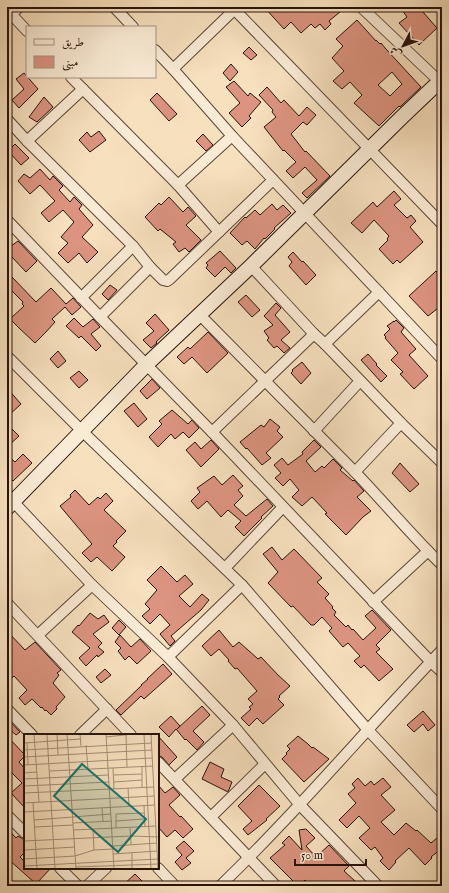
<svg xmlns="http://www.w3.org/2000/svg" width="449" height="893" font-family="'IM FELL English',Amiri,serif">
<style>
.building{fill:#dc9480;stroke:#26130c;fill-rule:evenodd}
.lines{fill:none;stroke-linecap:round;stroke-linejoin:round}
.street-casing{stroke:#5a4638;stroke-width:12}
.secondary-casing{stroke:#26130c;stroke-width:16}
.street{stroke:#faebd5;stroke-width:10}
.secondary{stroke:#faebd5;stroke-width:14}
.inset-road{fill:none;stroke:#a38e77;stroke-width:1}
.view{fill:#0f766e;fill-opacity:0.15;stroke:#0f766e;stroke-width:2}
.inset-edge{fill:none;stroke:#26130c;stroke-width:2}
</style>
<rect width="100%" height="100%" fill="#f7e0be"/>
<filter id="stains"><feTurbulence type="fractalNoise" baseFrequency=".005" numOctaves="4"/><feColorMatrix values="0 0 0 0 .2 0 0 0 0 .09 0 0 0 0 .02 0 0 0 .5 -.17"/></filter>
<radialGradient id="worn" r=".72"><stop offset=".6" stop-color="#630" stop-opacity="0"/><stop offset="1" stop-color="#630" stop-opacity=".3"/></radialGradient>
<g class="building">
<polygon points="264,7 346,7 329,21 331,24 325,30 320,24 315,28 311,24 301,33 291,22 284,29"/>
<polygon points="400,7 428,7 423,12 437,28 419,45 399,23 407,17"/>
<path d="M357,20L376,41V40L380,44L381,43L386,49L421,87L400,107L399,106L379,126L354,103L362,95L350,82L342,89L333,81L344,71L332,58L343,46L336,39ZM392,72L402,84L390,96L378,85Z"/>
<polygon points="249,47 257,55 251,60 243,53"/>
<polygon points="231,64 238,72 230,81 223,73"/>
<polygon points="24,73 38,89 19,108 12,100 24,89 16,79"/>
<polygon points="234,81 248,96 250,93 261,102 249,116 251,118 242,127 229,113 240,103 226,87"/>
<polygon points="267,87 281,103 284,100 299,116 307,107 316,115 307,125 303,122 291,134 305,152 306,151 330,176 307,198 302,193 317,180 305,167 293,178 286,171 296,162 284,150 283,151 264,127 276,117 272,112 273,110 259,95"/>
<polygon points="157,93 177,114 169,121 150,100"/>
<polygon points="44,97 53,107 37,122 29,117"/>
<polygon points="99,131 106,140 90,152 79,140 87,132 91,137"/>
<polygon points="203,134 213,145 206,151 196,141"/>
<polygon points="15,144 29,158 21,165 8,151"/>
<polygon points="40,169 50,180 53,176 63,186 59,190 70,202 74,197 82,205 79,209 93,225 82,237 98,252 87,263 79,253 68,263 58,253 68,243 61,237 74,222 63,210 49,222 41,213 55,201 40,185 30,194 18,181 24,174 30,178"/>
<polygon points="394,191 401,199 394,205 407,218 411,215 416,221 410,227 423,242 400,263 397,260 393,264 379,249 388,240 387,239 389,236 374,220 362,233 351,223 373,202 377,207"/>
<polygon points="169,197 183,212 188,207 196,216 186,225 201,240 189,252 185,248 179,252 173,244 176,242 160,229 158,231 145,217 159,203 161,205"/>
<polygon points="272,204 277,210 283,205 291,213 274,228 275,229 265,239 264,238 255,249 247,241 242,245 230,233 245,217 246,218 255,210 260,215"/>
<polygon points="18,241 37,261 26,272 11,256 7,260 7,249"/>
<polygon points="220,251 236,268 231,273 225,267 215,277 206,268 208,265 206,263"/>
<polygon points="293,252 302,262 303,261 316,275 306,285 289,266 292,262 288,257"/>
<polygon points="436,271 442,278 442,315 437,309 428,316 409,296"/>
<polygon points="12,277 36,302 51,288 66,304 73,298 81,307 72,315 65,307 52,319 55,322 46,332 35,343 18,327 10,319 24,306 22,304 23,302 7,286 7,282"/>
<polygon points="110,285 117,290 108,300 102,294"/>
<polygon points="246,295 260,310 252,317 238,302"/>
<polygon points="276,303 281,308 275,315 290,332 281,340 290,348 284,353 277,346 274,348 267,340 269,338 264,331 273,325 264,316"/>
<polygon points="155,314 169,330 156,342 157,343 151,348 143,340 154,331 146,323"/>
<polygon points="74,318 83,327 93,319 100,327 91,334 101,346 96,351 81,336 79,338 66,326"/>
<polygon points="396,320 404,328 401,332 416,349 409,355 428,376 414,389 400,374 403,372 391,360 398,353 385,338 386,337 384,335 390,329 387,326 394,321 394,322"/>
<polygon points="208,332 228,353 207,373 192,357 184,364 177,357 188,347 190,349"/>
<polygon points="58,351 66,361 58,368 50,359"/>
<polygon points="368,354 377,364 376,365 387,376 381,382 361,360"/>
<polygon points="302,362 311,373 301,384 291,373 293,371 292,370"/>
<polygon points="79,371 88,380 79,388 70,378"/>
<polygon points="152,379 160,388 147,399 140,391"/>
<polygon points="7,388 21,404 7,417"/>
<polygon points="134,403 147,419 138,427 124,411"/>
<polygon points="172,410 188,424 192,420 199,428 189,438 183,432 175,439 171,434 158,447 149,437 162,424 159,421"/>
<polygon points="270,419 280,427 277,431 283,437 266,453 271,458 262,465 247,448 246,449 240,442 261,425 264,427"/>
<polygon points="7,424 19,436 7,447"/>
<polygon points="211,440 219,449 201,467 186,450 195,442 201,449"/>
<polygon points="314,440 321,447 306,461 315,472 322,466 324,468 333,459 342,468 340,470 353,481 354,480 364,491 357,497 371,511 363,517 346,535 325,514 327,513 312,497 302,506 292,497 299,490 290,479 283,486 275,478 281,473 274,465 282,458 288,465 303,454 302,452"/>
<polygon points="23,454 32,463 13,481 7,475 7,455 15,462"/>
<polygon points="400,463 419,484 410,492 392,473"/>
<polygon points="233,475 243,486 238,490 243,496 234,505 246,516 267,499 273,506 261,517 262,518 244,536 235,527 241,521 228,510 221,517 207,501 198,509 191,501 200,492 197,488 214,476 222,485"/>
<polygon points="75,490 89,505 98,497 100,499 106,493 113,501 104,510 126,531 116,541 117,542 113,546 125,557 112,571 97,557 91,562 82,553 92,544 60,506 71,497 70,495"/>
<polygon points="272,547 282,560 294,549 322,578 317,582 329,594 325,598 333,607 332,608 336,612 334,615 346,627 348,625 352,630 353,629 363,640 376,628 365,616 372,610 391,630 376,645 380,649 376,652 393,669 379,681 364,665 361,668 354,661 360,656 348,643 343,647 329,631 332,628 322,617 314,625 311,625 293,606 291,607 268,583 278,572 263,554"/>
<polygon points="161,566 177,582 185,575 193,584 179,596 190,607 202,594 209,600 201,610 171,636 175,641 170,646 160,634 170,625 160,614 150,624 142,616 150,609 145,604 157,590 147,580"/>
<polygon points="90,613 98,619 104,615 109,622 93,634 102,643 98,647 104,652 98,657 97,655 86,666 79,658 90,648 72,632 78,625 79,626"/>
<polygon points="119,620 126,627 119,635 112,628"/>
<polygon points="219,630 233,647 239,642 258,659 261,657 278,675 290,686 279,696 280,697 278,699 284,705 263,724 257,718 249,726 241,718 251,709 249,707 253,704 248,699 257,691 237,668 235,669 228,661 229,660 219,649 211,656 202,646"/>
<polygon points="7,631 25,650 35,642 61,670 57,673 59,675 53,683 65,697 56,707 57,709 51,715 46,710 45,711 42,707 41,708 32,699 25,705 19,698 27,690 14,676 7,683"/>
<polygon points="120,635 131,647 140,639 151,651 137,664 129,656 125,660 118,651 121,648 115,642"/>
<polygon points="163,664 172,674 144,699 141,696 121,715 116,710 142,685 141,685 148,679 147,679"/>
<polygon points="105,669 111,675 101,683 96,677"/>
<polygon points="202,706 210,715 193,731 204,742 197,750 186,739 185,740 176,729 169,737 159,727 171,716 180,726 177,729"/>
<polygon points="423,711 435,725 428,731 423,724 414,732 407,725"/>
<polygon points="7,718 20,732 16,735 7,727"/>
<polygon points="7,736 25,755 25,756 19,762 25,769 25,808 11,793 22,783 7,768"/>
<polygon points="158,736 177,757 169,765 162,757 158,756"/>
<polygon points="298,736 308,744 312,748 313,747 329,759 304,782 282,759 287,754 286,753 290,749 287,746"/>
<polygon points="210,762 224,769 221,777 232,782 228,792 202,779"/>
<polygon points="358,778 365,786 371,781 374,785 383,778 391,787 381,795 395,810 381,822 394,835 406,823 416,831 417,830 431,843 437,838 442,843 442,848 431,857 432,858 425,865 409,848 395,861 396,862 389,870 380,861 383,858 375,847 371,850 359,838 370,828 359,816 347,828 339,820 356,803 348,794 355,788 352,784"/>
<polygon points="158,785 165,793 173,787 180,795 169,805 180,817 181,816 193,829 183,838 175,830 167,837 158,827"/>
<polygon points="259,785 280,806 266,819 267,820 248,835 243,829 252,821 238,806"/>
<polygon points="7,828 16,838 18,836 23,839 25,839 25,852 20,857 25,862 25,868 31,868 32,869 33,868 51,868 36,884 7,858"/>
<polygon points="306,829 315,838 306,846 316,857 329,845 349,866 344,871 355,881 349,886 310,886 305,880 298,886 270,858 285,845 282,843 289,836 302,850 299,830"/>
<polygon points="184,841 194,851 186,858 191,863 182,870 175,862 182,855 176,848"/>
<polygon points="135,874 147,886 122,886"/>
</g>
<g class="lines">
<defs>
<g id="street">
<polyline points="114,7 133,27"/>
<polyline points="232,7 442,224"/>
<polyline points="361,7 439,81"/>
<polyline points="12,15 27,31"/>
<polyline points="7,19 19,7"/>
<polyline points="155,50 173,69 232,136 442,359"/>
<polyline points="173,69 237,7"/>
<polyline points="71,77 178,185 219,232"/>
<polyline points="7,119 27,141 133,246 150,267 163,280 167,281 170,279 273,180"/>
<polyline points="27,141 83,89"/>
<polyline points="178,185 232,136"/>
<polyline points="7,220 100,317 212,432 431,662 442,672"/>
<polyline points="251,266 314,334 325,344 401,423 442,463"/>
<polyline points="81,298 133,246"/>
<path d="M200,315C251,367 303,419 354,471C384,502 411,535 442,565"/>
<polyline points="100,317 150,267"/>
<polyline points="325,344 379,292"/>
<polyline points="7,356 82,431 242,585 368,730 442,809"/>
<polyline points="314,431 360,381"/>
<polyline points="212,432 314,334"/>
<polyline points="355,472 401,423"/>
<polyline points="7,495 92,585 168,657 233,725 300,805 378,886"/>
<polyline points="225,568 283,507"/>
<polyline points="373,602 428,551"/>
<polyline points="7,603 131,735"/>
<polyline points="38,635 92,585"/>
<polyline points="168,657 242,585"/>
<polyline points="7,709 32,735"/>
<polyline points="80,735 107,709"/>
<polyline points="158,762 276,886"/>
<polyline points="175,779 233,725"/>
<polyline points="7,815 25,833"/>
<polyline points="211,817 265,764"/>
<polyline points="60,868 78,886"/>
<polyline points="158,868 175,886"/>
<polyline points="87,886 106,868"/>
<path d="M220,886C298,811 367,728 442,650"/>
</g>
<polyline id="secondary" points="7,508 146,365 251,266 402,117 442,79"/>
</defs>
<use href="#street" class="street-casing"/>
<use href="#secondary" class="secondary-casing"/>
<use href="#street" class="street"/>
<use href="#secondary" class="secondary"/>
</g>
<g transform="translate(24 734)">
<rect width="135" height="135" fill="#f7e0be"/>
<path class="inset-road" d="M10,0L15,68M23,0L31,135M33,0L34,21M43,0L52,135M56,0L57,12M82,0L90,135M120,0L127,135M127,0L134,135M102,1L103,33M82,3L109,0M3,8L4,31M0,9L56,5M62,11L64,35M0,16L128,9M0,23L128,16M0,31L128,24M118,33V53M89,34L90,55M26,37L129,32M0,39L13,38M90,41L118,40M0,45L84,41M90,48L118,46M0,52L85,48M104,54L105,72M0,59L130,53M9,68L13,135M0,69L130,62M120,72L121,93M78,74L79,87M0,78L131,71M10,86L87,80M92,87L120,85M49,89L88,87M11,93L49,91M92,94V80L120,79M106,94L107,110M69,95L70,116M50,96L132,92M0,107L107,102L135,103M89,112L133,109M0,116L51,113M108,119V135M89,120L133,117M0,125L51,122L70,116L89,115M0,132L134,125M52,133L134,130"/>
<path class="view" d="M58,30L122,85L94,118L30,62Z"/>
<rect width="135" height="135" class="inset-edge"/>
</g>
<rect width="449" height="893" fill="none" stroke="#f7e0be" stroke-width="24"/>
<rect x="8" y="8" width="433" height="877" fill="none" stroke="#26130c" stroke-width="2"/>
<rect x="12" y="12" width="425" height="869" fill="none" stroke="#26130c"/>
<rect x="26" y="26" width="130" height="52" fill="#faebd5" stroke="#a59585"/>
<rect x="34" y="39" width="20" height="6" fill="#faebd5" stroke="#a59585"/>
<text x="62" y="46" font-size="12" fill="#26130c">طريق</text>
<rect x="34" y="56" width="20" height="12" fill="#dc9480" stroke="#a59585"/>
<text x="62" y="66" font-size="12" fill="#26130c">مبنى</text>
<g transform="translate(403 46) rotate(229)" stroke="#faebd5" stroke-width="3" paint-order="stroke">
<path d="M0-3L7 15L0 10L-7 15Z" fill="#26130c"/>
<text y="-6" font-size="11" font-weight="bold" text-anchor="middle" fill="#26130c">ش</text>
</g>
<path d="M295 859v6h71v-6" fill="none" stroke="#26130c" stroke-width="2"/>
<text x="301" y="859" font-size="12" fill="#26130c" stroke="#faebd5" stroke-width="3" paint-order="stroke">50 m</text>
<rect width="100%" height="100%" filter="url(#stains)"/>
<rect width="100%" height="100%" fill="url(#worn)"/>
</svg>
